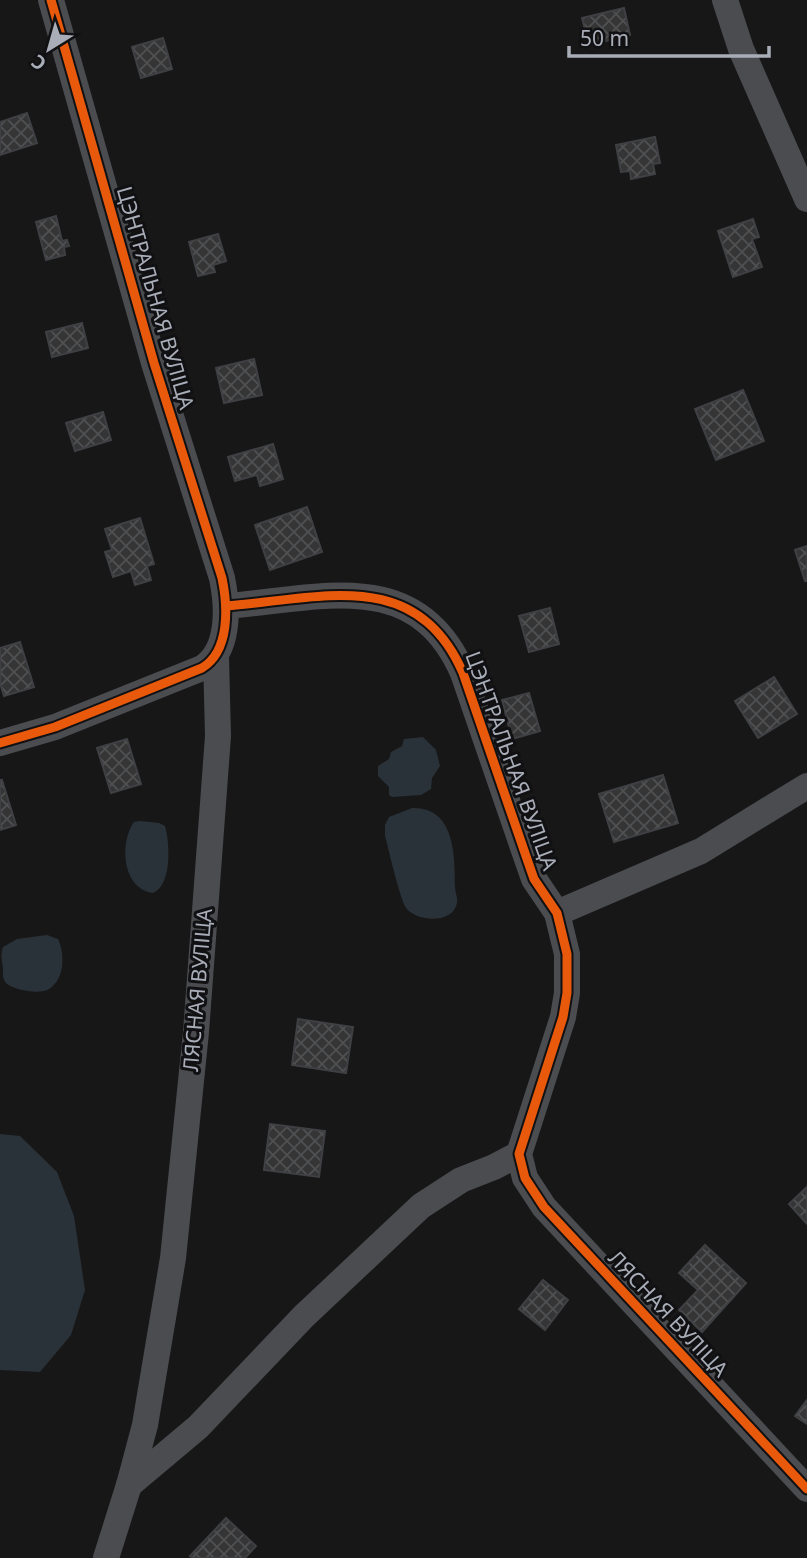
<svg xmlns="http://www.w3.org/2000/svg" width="807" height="1558" font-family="'Noto Sans',sans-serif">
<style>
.water{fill:#2a3239}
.building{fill:url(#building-cross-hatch);stroke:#3f4043;stroke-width:2}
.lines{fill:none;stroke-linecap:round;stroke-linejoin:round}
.minor{stroke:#4b4c50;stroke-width:26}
.cycleway-casing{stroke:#111113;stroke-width:13}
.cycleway{stroke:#e8590c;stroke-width:9}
.labels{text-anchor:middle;stroke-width:6;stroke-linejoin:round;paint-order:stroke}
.street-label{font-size:21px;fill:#a8adb8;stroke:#111113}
</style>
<defs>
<pattern id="building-cross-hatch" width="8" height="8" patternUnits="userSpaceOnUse" patternTransform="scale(1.75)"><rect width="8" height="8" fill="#353536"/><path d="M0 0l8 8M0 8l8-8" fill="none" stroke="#4f5051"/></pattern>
</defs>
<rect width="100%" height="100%" fill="#171717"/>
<g class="water">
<polygon points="423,737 436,750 440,766 432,778 431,789 421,795 392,797 389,795 389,787 378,776 378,766 389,759 391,752 402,746 404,739"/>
<path d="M412,808C455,807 455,855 455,887C455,892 458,898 457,903C453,924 418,922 407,909C400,901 389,850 385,836V825L389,817Z"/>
<path d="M140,821L159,823L165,826C170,843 172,885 153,893C122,889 119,843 134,822Z"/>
<path d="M47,935L58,939C65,954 65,979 49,989C40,995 15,990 7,984C2,979 3,974 3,968C2,959 0,956 3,947L17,939Z"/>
<polygon points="0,1134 20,1136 57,1172 74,1216 85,1290 71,1335 40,1372 0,1370"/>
</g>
<g class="building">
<polygon points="624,8 630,35 589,45 582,18"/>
<polygon points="163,38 172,69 141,78 132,47"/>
<polygon points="27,113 37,143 0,155 0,122"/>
<polygon points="655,137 660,163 653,164 655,174 631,179 630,171 621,172 616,145"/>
<polygon points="56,216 62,241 67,240 69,246 64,247 65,255 46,260 36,222"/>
<polygon points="753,219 759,237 752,239 762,267 733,277 718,231"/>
<polygon points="218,234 226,261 213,265 215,272 198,276 189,242"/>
<polygon points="82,323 88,348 52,357 46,332"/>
<polygon points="254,359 262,395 224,403 216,368"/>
<polygon points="743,390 764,441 716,460 695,409"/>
<polygon points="103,412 111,440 75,451 66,423"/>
<polygon points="273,444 283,479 260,486 257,475 235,481 228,457"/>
<polygon points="307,507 322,552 270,570 255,525"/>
<polygon points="140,518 154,564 147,566 151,580 135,585 131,571 113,577 105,552 112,550 105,529"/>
<polygon points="807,546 807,581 805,581 795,550"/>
<polygon points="550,608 559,644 529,652 519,616"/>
<polygon points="20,642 34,687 4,696 0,683 0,648"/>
<polygon points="774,677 797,714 758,738 735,701"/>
<polygon points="529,693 540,731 512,739 502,700"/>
<polygon points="127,739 141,784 111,793 97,748"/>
<polygon points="663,775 678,823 614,842 599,794"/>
<polygon points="0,780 2,780 16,825 0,830"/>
<polygon points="298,1019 353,1027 346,1073 292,1065"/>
<polygon points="270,1124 325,1131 319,1177 264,1170"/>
<polygon points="807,1187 807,1224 789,1204"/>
<polygon points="705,1245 746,1283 702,1332 679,1310 698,1290 679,1273"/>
<polygon points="543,1280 568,1300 545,1330 519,1309"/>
<polygon points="807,1400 807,1424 795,1416"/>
<polygon points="226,1518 256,1546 245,1558 192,1558 190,1556"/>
</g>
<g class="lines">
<g class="minor">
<polyline points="725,0 741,49 807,199"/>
<path d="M226,606C319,599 416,565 463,673L527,859L534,879L557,913L567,954V993L563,1017L519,1154L525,1178L544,1207L807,1489"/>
<path d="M0,743L55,727L202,668C230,651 228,607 222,578L154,363L51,0"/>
<polyline points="557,913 701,851 807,786"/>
<polyline points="129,1485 198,1427 304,1316 421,1206 461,1180 494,1167 519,1154"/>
<polyline points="106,1558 129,1485 145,1425 173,1258 196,1032 218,736 216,657"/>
</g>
<defs>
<g id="cycleway">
<path d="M226,606C319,599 416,565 463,673L527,859L534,879L557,913L567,954V993L563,1017L519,1154L525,1178L544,1207L807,1489"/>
<path d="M0,743L55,727L202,668C230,651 228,607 222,578L154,363L51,0"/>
</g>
</defs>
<use href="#cycleway" class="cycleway-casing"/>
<use href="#cycleway" class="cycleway"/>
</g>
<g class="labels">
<g class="street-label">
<text transform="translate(155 298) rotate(74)" y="7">ЦЭНТРАЛЬНАЯ ВУЛІЦА</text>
<text transform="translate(511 761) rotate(70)" y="7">ЦЭНТРАЛЬНАЯ ВУЛІЦА</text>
<text transform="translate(198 990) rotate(-85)" y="7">ЛЯСНАЯ ВУЛІЦА</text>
<text transform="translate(668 1314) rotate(47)" y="7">ЛЯСНАЯ ВУЛІЦА</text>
</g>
</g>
<g transform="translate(49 49) rotate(217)" stroke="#111113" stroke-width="5" paint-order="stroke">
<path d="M0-5L12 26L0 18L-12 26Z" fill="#a8adb8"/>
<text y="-10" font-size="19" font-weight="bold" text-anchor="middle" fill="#a8adb8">С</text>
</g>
<path d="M569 46v10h200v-10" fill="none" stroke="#a8adb8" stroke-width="3.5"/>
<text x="580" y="46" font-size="21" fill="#a8adb8" stroke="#111113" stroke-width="5" paint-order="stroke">50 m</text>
</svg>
